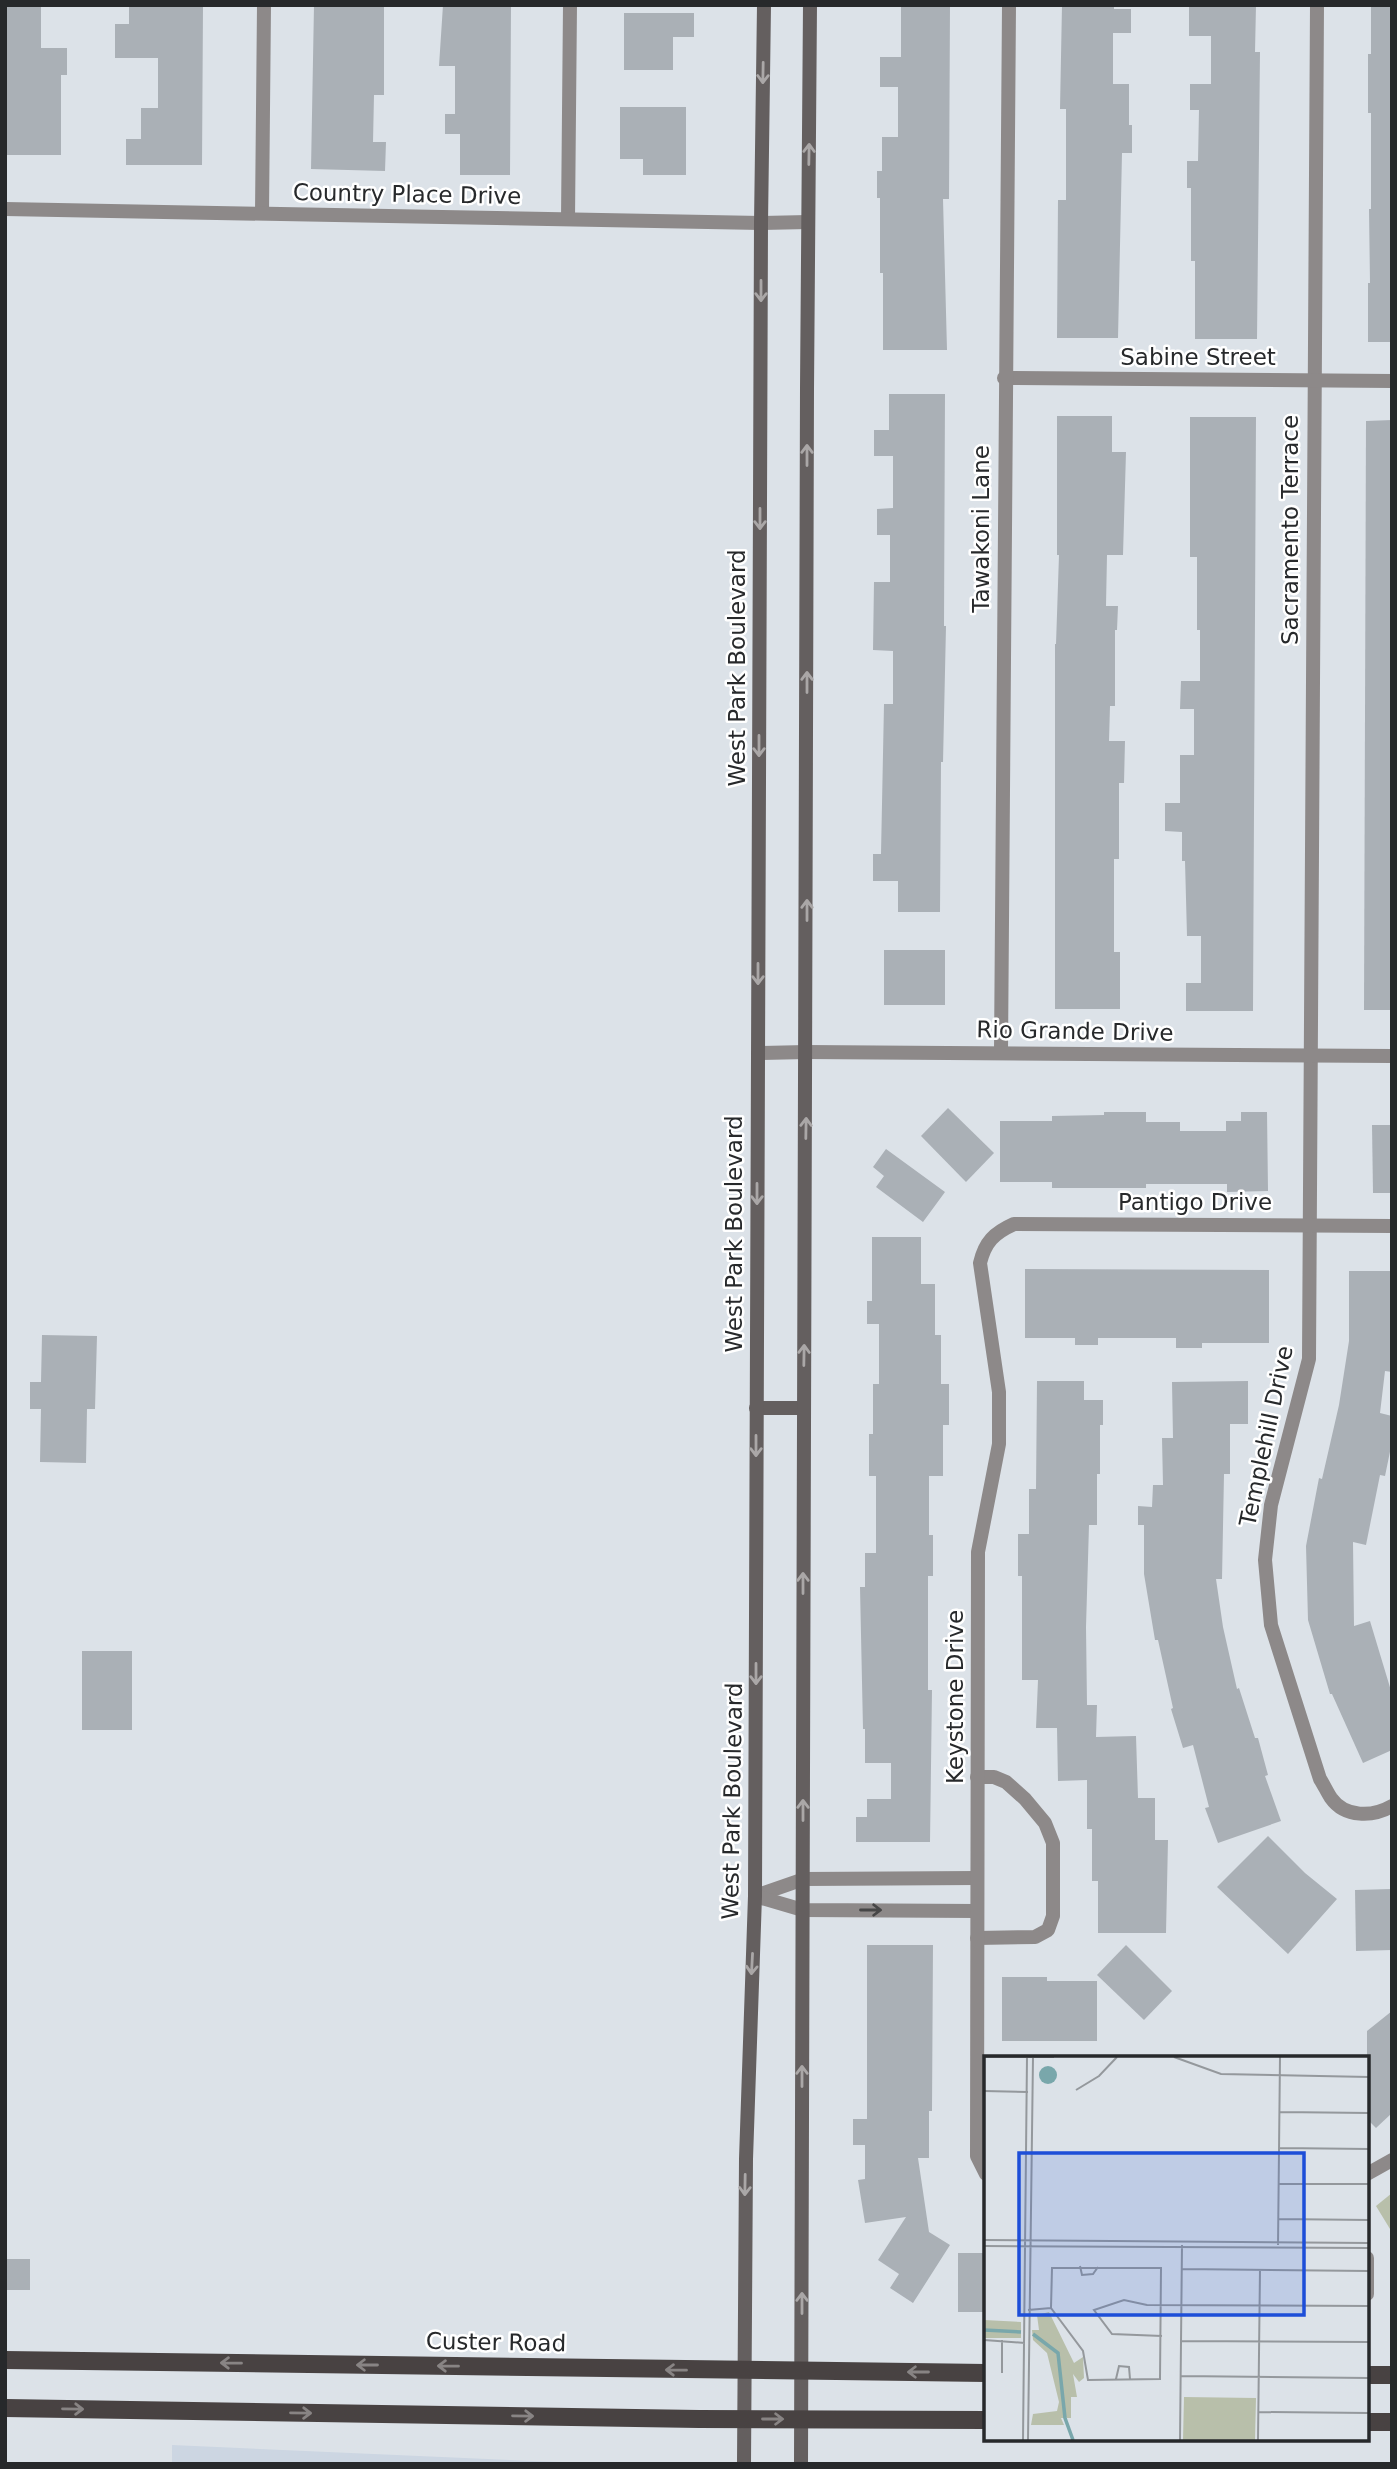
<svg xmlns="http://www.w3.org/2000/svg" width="1397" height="2469" font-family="'DejaVu Sans',sans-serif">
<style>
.built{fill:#ccd6e2}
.green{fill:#b8bfaa}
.building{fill:#aab0b6}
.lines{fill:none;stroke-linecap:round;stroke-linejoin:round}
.minor{stroke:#8d8989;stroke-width:14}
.tertiary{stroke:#8d8989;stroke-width:14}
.secondary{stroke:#645f5f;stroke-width:14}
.primary{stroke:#484242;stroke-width:18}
.oneway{stroke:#aaa7a7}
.oneway2{stroke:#464647}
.oneway3{stroke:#888484}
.labels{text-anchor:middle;stroke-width:5;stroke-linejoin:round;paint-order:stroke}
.street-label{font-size:23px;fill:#27292b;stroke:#fff}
.inset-river{fill:none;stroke:#79a7ab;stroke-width:3.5}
.inset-road{fill:none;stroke:#94989c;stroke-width:2}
.view{fill:#1d4ed8;fill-opacity:0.15;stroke:#1d4ed8;stroke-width:3.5}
.inset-edge{fill:none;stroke:#27292b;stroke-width:3.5}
</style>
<rect width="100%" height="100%" fill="#dce2e8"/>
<polygon class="built" points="172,2445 532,2461 622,2464 172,2464"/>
<polygon class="green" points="1392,2193 1392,2255 1390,2229 1376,2206"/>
<g class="building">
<polygon points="5,5 41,5 41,48 67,48 67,75 61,75 61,155 5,155"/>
<polygon points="129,5 203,5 202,165 126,165 126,139 141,139 141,108 158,108 158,58 115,58 115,24 129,24"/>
<polygon points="314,5 384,5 384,95 374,95 373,142 386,142 385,171 311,169"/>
<polygon points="443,5 511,5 510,175 460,175 460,134 445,134 445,114 455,114 455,66 439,66"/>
<polygon points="901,5 950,5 949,199 943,199 947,350 883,350 883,273 880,273 880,198 877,198 877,171 882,171 882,137 898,137 898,87 880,87 880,57 901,57"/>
<polygon points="1062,5 1114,5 1114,9 1131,9 1131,33 1113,33 1113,84 1129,84 1129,125 1132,125 1132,153 1122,153 1118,338 1057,338 1058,200 1066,200 1066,109 1060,109"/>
<polygon points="1210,5 1256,5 1255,52 1260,52 1257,339 1195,339 1195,261 1191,261 1191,188 1187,188 1187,161 1198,161 1199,110 1190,110 1190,84 1211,84 1211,36 1189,36 1189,7"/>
<polygon points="1371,5 1392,5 1392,342 1368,342 1368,283 1370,283 1369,209 1371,209 1371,113 1368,113 1368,54 1371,54"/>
<polygon points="624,13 694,13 694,37 673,37 673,70 624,70"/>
<polygon points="620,107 686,107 686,175 643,175 643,159 620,159"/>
<polygon points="889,394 945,394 944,626 946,626 943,762 941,762 940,912 898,912 898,881 873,881 873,854 881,854 884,704 893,704 893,651 873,650 874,582 890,582 890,535 877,535 877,509 893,508 893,456 874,456 874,430 889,430"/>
<polygon points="1057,416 1112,416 1112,452 1126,452 1123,555 1107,555 1106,606 1118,606 1117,630 1115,630 1115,706 1110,706 1109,741 1125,741 1124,783 1119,783 1119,859 1114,859 1114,952 1120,952 1120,1009 1055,1009 1055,644 1056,644 1059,555 1057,555"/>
<polygon points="1190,417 1256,417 1253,1011 1186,1011 1186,983 1201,983 1201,936 1187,936 1185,861 1182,861 1182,832 1165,831 1165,803 1180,803 1180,755 1194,755 1194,709 1180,709 1181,681 1200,681 1200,630 1197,630 1197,557 1190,557"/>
<polygon points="1392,420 1392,1010 1364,1010 1366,421"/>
<rect x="884" y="950" width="61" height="55"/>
<polygon points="948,1108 994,1153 966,1182 921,1136"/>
<polygon points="1104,1112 1146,1112 1146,1122 1180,1122 1180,1131 1226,1131 1226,1121 1241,1121 1241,1112 1267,1112 1268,1191 1227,1192 1227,1184 1146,1184 1146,1188 1052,1188 1052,1182 1000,1182 1000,1121 1052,1121 1052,1116 1104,1115"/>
<polygon points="1372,1125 1392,1125 1392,1193 1373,1193"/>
<polygon points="886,1149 945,1192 923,1222 876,1187 884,1176 873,1167"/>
<polygon points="872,1237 921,1237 921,1284 935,1284 935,1335 941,1335 941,1384 949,1384 949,1425 943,1425 943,1476 929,1476 929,1535 933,1535 933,1576 928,1576 928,1690 932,1690 930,1842 856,1842 856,1817 867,1817 867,1799 891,1799 891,1763 865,1763 865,1729 863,1729 860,1587 865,1587 865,1553 876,1553 876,1476 869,1476 869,1434 873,1434 873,1384 879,1384 879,1324 867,1324 867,1301 872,1301"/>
<polygon points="1025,1269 1269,1270 1269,1343 1202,1343 1202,1348 1176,1348 1176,1338 1098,1338 1098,1345 1075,1345 1075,1338 1025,1338"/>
<polygon points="1349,1271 1392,1271 1392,1372 1385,1371 1380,1413 1392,1416 1392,1442 1385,1476 1380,1475 1366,1545 1353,1542 1354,1626 1370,1621 1392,1694 1392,1750 1363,1763 1332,1694 1330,1694 1308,1620 1306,1546 1319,1478 1322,1479 1339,1405 1349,1341"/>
<polygon points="42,1335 97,1336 95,1409 87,1409 86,1463 40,1462 41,1409 30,1409 30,1382 41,1382"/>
<polygon points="1037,1381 1084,1381 1084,1400 1103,1400 1103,1425 1100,1425 1100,1474 1097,1474 1097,1525 1089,1525 1086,1627 1087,1705 1097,1705 1096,1737 1136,1736 1138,1798 1155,1798 1155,1840 1168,1840 1166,1933 1098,1933 1098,1881 1092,1881 1092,1829 1087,1829 1087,1780 1058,1781 1057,1728 1036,1728 1038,1680 1022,1680 1022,1576 1018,1576 1018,1534 1029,1534 1029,1489 1036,1489"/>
<polygon points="1248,1381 1248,1424 1230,1424 1230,1474 1224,1474 1222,1579 1216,1579 1223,1627 1237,1689 1239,1688 1255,1738 1258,1738 1268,1775 1265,1776 1281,1821 1218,1843 1205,1808 1209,1807 1193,1745 1183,1748 1171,1709 1173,1708 1158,1640 1155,1640 1144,1574 1144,1525 1138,1525 1138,1506 1152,1507 1153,1485 1163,1485 1162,1438 1173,1438 1172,1382"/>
<rect x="82" y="1651" width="50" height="79"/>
<polygon points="1268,1836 1305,1873 1337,1899 1288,1954 1217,1887"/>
<polygon points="1392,1889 1392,1950 1356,1951 1355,1890"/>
<polygon points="867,1945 933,1945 932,2111 929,2111 929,2158 918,2158 929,2232 950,2245 913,2303 890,2288 899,2274 878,2260 906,2217 865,2223 858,2180 865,2179 865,2145 853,2145 853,2119 867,2119"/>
<polygon points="1126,1945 1172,1991 1144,2020 1097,1975"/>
<polygon points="1002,1977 1047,1977 1047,1981 1097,1981 1097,2041 1002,2041"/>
<polygon points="1392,2011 1392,2113 1376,2128 1367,2119 1367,2031"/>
<rect x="958" y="2253" width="28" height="59"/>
<rect x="5" y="2259" width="25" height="31"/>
</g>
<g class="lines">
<g class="minor">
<path d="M1317,5L1309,1359L1271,1505L1265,1560L1271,1625L1320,1779C1324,1785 1327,1792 1331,1798C1345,1818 1373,1817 1392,1806"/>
<polyline points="262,213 264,5"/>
<polyline points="568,219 570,5"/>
<polyline points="761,223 808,222"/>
<polyline points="1004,378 1392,381"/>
<polyline points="1001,1052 1009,5"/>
<polyline points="758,1053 806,1052"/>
<polyline points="755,1896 804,1879 976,1878"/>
<polyline points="755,1896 803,1910 976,1911"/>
<polyline points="977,1938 1035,1937 1048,1930 1053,1916 1053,1843 1045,1823 1025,1799 1006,1782 994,1777 977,1777"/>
<path d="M986,2174L977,2156L978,1552L999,1444V1392L980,1263C985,1242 994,1233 1014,1224L1392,1226"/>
<polyline points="1367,2174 1392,2160"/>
<polyline points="1367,2258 1367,2294"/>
</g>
<g class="tertiary">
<polyline points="5,209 761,223"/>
<polyline points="806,1052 1392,1056"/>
</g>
<g class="secondary">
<polyline points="756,1408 803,1408"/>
<polyline points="744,2464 746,2159 755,1896 761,223 764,5"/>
<polyline points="801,2464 807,388 810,5"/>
</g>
<g class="primary">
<polyline points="5,2360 986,2373"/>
<polyline points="1367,2375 1392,2375"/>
<polyline points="5,2408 699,2419 986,2420"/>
<polyline points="1367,2422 1392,2422"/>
</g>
</g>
<defs><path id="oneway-shaft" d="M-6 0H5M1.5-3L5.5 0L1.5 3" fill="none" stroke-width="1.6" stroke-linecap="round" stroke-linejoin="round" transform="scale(1.75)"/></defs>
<g class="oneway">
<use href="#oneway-shaft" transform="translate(763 73) rotate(91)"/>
<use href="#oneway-shaft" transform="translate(809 154) rotate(-89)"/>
<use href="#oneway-shaft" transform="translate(761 291) rotate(90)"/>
<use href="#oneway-shaft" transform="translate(807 455) rotate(-90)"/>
<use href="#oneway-shaft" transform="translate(760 519) rotate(90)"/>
<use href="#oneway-shaft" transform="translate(807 682) rotate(-90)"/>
<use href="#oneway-shaft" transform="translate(759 746) rotate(90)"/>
<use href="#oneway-shaft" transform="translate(807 910) rotate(-90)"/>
<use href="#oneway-shaft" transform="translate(758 974) rotate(90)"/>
<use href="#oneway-shaft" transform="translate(806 1128) rotate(-89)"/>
<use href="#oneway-shaft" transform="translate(757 1194) rotate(90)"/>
<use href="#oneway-shaft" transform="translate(804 1355) rotate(-89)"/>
<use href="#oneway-shaft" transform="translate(756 1446) rotate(90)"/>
<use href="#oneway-shaft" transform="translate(803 1583) rotate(-90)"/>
<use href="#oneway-shaft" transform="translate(756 1674) rotate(90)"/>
<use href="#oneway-shaft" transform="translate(803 1810) rotate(-90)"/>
<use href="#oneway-shaft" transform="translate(752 1964) rotate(93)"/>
<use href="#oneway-shaft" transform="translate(802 2076) rotate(-90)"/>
<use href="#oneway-shaft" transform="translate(745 2185) rotate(91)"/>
<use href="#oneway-shaft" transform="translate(802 2303) rotate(-90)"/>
</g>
<use class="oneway2" href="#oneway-shaft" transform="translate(871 1910)"/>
<g class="oneway3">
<use href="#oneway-shaft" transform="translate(231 2363) rotate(-179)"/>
<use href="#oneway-shaft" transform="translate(367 2365) rotate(-180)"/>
<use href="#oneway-shaft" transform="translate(448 2366) rotate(-179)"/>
<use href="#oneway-shaft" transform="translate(676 2370) rotate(-179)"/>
<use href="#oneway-shaft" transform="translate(918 2372) rotate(-180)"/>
<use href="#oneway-shaft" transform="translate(73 2409) rotate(1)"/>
<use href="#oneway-shaft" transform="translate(301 2413) rotate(1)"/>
<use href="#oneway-shaft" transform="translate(523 2416) rotate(1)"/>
<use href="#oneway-shaft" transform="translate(773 2419)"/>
</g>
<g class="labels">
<g class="street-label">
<text transform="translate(407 194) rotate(1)" y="8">Country Place Drive</text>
<text x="1198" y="365">Sabine Street</text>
<text transform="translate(981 529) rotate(-90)" y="8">Tawakoni Lane</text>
<text transform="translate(1290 530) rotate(-90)" y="8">Sacramento Terrace</text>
<text transform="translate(737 668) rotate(-90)" y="8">West Park Boulevard</text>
<text transform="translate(1075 1031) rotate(1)" y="8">Rio Grande Drive</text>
<text x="1195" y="1210">Pantigo Drive</text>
<text transform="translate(734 1234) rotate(-90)" y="8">West Park Boulevard</text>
<text transform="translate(1266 1436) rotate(-78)" y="8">Templehill Drive</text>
<text transform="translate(955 1697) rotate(-90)" y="8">Keystone Drive</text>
<text transform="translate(732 1801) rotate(-89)" y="8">West Park Boulevard</text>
<text transform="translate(496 2342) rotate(1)" y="8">Custer Road</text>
</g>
</g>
<g transform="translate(984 2056)">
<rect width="385" height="385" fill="#dce2e8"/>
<path d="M65,256L90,307L99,301L100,322L95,326L89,318L93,341H87V362H77L80,369H47L49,358L73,355L75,346L63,297L49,284L48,274H55L53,259ZM0,264L37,266V282H0ZM200,341L272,342L271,384H199Z" fill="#b8bfaa"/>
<path d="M55 19a9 9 0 1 1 18 0a9 9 0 1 1-18 0Z" fill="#79a7ab"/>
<path class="inset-river" d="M0,274L37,276M49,278L74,297L81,362L89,384"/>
<path class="inset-road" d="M1,1H70M190,1L237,18L385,21M92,34L115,20L133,1M0,35L44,36M296,56L385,57M296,92L385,93M295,128H385M294,163L385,164M0,184L385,187M294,189L296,1M0,190L385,192M96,210L98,219L109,218L114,211M68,212H177L176,323L104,324L99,295L67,252ZM198,213L385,215M44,254L67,252M178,280L128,278L110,254L140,244L163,249L385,250M0,284L41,287M198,285L385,286M18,317V284M197,320L385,322M132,323L135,310L145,311L146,323M274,356L385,357M39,384L43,1M44,384L49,1M196,384L198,189M274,384L276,213"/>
<path class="view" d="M35,97H320V259H35Z"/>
<rect width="385" height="385" class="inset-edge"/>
</g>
<rect width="1397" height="2469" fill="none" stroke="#27292b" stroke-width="14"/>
</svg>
